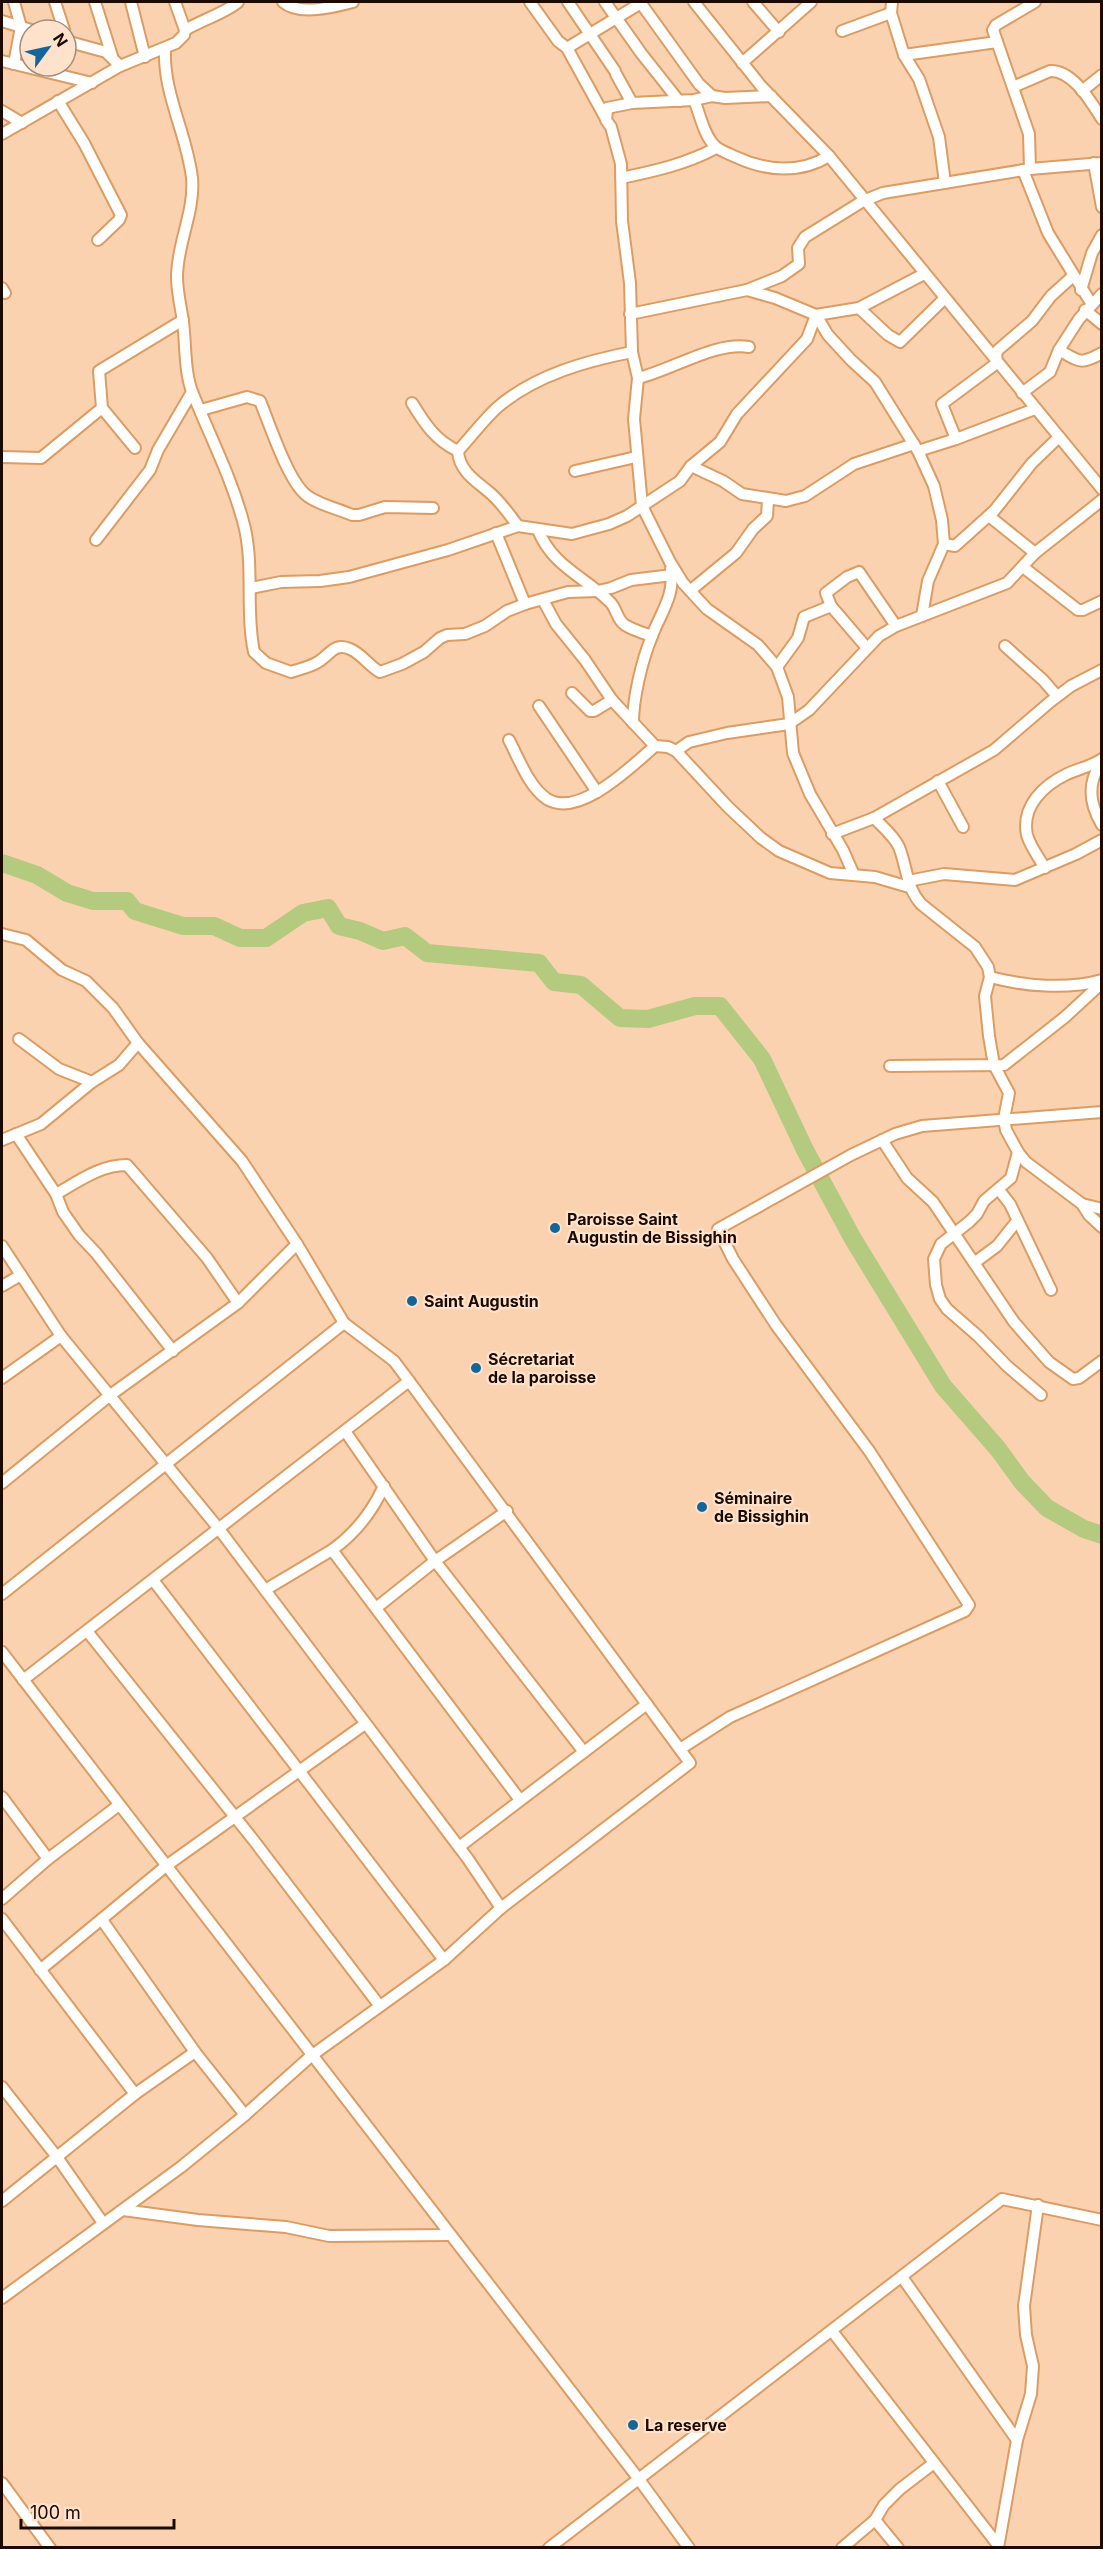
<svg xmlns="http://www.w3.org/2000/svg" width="1103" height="2549" font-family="Inter,sans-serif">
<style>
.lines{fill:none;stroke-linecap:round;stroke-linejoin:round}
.river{stroke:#b3ca7f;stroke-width:18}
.minor-casing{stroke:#dc9c62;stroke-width:14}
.minor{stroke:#fff;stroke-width:10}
.poi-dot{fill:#156698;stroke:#fee2cb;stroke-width:2}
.labels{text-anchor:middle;stroke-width:4.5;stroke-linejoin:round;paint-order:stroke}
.poi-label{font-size:16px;font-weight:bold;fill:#1c0a00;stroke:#fee2cb;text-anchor:start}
</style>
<rect width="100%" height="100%" fill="#fad2b0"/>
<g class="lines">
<polyline class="river" points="2,863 37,875 67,893 93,901 127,901 135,911 183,926 214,926 240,938 266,938 303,913 328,908 339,926 360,931 383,941 405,936 427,953 539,963 554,982 581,985 620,1018 648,1019 695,1006 720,1006 762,1059 805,1150 853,1239 943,1386 998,1449 1022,1482 1047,1508 1084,1529 1102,1535"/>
<defs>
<g id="minor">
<polyline points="55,2 64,30"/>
<polyline points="95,2 112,56"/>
<polyline points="131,2 145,57"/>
<path d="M283,2C299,16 334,7 353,2"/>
<polyline points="530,2 558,41 567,48 605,117"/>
<polyline points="568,2 615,71"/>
<polyline points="605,2 641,53 679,101"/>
<polyline points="640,2 699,84 712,96"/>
<polyline points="694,2 761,86 829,156 1102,489"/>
<polyline points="753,2 779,32"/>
<polyline points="892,2 891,13 904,55 919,79 939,137 945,183"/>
<polyline points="2,21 31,30"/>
<path d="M185,30C200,21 227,12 238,2"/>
<polyline points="842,31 891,13"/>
<polyline points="66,41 106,52 120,66"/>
<polyline points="567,48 641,3"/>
<path d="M165,49C163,94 187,134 192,178C195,212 177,243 177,277C177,292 181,307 183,322C186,344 184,373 193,394C210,436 231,477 243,521C255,563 245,610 254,652L266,663L291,672C300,669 310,667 318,662C330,655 334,642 350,649C362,654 369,666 380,672L402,664L424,652L440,638L447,635L465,634L485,626L507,611L525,604L568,592L598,591L611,588L631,580L672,575"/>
<polyline points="904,55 997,42"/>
<polyline points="2,61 92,83"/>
<polyline points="742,63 811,2"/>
<polyline points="14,64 21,27 14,2"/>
<polyline points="616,74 632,103"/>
<path d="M1013,87L1050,71C1073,70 1091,102 1102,119"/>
<polyline points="1082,91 1102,75"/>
<path d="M694,100C700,114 704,136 715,146C720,151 730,154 736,157C766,171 800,174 829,156"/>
<polyline points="58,101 84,143 121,215 119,220 98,240"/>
<polyline points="607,108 632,103 694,100 712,96 725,98 771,96"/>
<polyline points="2,111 22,123"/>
<polyline points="607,111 606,120 611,127 621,164 622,221 630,283 632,352 638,378 634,419 642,506 670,562 683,583 707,609 758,645 777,667 788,697 793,753 810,794 843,850 854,875"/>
<polyline points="2,134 120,66 176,43 184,35 185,30 175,2"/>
<polyline points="1094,163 1102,207"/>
<polyline points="1030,169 1029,134 993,30 996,25 1035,2"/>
<polyline points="1023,170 1048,233 1091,303"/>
<path d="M621,178C655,171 686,164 716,148"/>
<polyline points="2,288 5,293"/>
<polyline points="747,290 782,276 799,264 798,248 805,237 863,201 883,193 1030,169 1102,163"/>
<polyline points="1081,290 1092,253 1102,235"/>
<polyline points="859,308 888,335 900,342 944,299"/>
<polyline points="1085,310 1102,324"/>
<polyline points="630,314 747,290 775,298 816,315 828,335 851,360 875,382 918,451 934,486 942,520 944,544 928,581 922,616"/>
<polyline points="816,315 859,308 924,274"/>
<path d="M1059,350C1080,362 1080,365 1102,353"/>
<path d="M638,378C672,370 716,341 749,347"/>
<polyline points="1022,393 1050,372 1059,350 1079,319 1102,294"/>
<path d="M412,403C425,424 435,440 458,451"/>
<path d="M201,410L247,397L260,401C270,425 287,478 305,494C316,504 339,509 352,515H359L385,507L433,508"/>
<polyline points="956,439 942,404 997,363 996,354 998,350 1032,321 1051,296 1072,277"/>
<polyline points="135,448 102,408 99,371 183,320"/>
<polyline points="918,451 956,439 1035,409"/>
<polyline points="2,457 41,458 102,408"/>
<polyline points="691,466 723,481 742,494 786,501 805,496 854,464 914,444"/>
<polyline points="575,471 636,457"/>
<polyline points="989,516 1035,553"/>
<path d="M518,526C509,514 501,502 489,492C476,481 459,471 458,451C471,437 485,418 499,406C536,375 586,361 632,352"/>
<path d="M538,530C553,567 584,576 610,602C617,609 617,620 625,625C633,630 643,633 652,636"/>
<polyline points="496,533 525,604"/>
<polyline points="96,540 150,470 158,450 192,392"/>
<polyline points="944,544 955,546 994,511 1032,463 1059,437"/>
<polyline points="1023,567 1078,610 1083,610 1102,601"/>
<polyline points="251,588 281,582 320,581 349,577 448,550 518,526 572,534 609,524 627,516 680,481 691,466 720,442 737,414 807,339 816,315"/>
<polyline points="691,590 736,553 753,529 767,516 768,500"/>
<polyline points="543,600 556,624 585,660 612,700 655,746 668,747 676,751 728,807 761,838 779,851 830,873 875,877 909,887"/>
<polyline points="831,606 826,593 847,577 859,572 896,626"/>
<polyline points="1005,646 1043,680 1057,696"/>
<polyline points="777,667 798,638 804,617 831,606 867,648"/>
<polyline points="572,693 590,711 594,711 612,700"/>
<polyline points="539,706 597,792"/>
<path d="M633,723C633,698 642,660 652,636C661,612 675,596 671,569"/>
<path d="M509,740C519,759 529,787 547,799C579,819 633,765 655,746"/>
<polyline points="676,751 689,742 727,733 789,724 809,710 879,636 896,626 1007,583 1035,553 1102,500"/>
<path d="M1099,766C1087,786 1090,805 1102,825"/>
<polyline points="938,781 963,827"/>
<path d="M874,818C883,827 894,836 899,847C907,867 906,887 921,904L975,947L988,967L990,977L985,996L989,1036L994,1065L1009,1093L1004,1119L1006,1130L1018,1152L1011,1178L984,1201L977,1214L969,1222L941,1244L934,1259L936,1285L940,1299L947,1309L978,1336L1007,1366L1041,1395"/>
<polyline points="832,834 874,818 994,750 1050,702 1071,686 1102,670"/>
<path d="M1045,868C1039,858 1030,846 1027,835C1021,806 1044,785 1067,774C1078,769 1092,766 1102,759"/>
<polyline points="908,881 944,874 1015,880 1076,854 1102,840"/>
<polyline points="2,934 26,940 62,970 86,981 113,1008 138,1043 242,1161 297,1244 344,1323 394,1361 409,1381 690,1763 501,1908 444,1960 311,2056 245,2115 181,2167 2,2298"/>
<path d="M990,977C1024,986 1067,990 1102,980"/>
<polyline points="19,1039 59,1069 92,1082"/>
<polyline points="890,1066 1004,1065 1065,1017 1102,983"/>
<polyline points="16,1134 56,1194 63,1212 79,1235 96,1253 173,1351"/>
<polyline points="2,1140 41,1124 92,1082 119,1065 138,1043"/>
<polyline points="882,1140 907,1178 933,1202 1014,1322 1049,1362 1073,1379 1079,1378 1102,1361"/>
<polyline points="1018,1152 1026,1162 1082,1204 1102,1209"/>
<polyline points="999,1190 1010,1204 1051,1290"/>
<path d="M56,1194C79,1181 100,1165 127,1165L207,1258L238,1303"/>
<polyline points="1082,1204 1089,1215 1102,1227"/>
<polyline points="2,1246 61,1336 219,1529 468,1859 501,1908"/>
<polyline points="974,1263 997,1246 1017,1221"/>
<polyline points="2,1286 21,1275"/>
<polyline points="2,1378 61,1336"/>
<polyline points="345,1431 435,1561 584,1752"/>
<polyline points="2,1483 109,1396 238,1303 297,1244"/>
<path d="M332,1550C356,1533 372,1512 384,1486"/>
<polyline points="153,1580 444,1960"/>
<polyline points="265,1590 332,1550 520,1800"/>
<polyline points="2,1594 344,1323"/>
<polyline points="376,1608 435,1561 507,1511"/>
<polyline points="87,1631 255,1842 379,2005"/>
<polyline points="2,1652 638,2478 689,2548"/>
<polyline points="23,1680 409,1381"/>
<polyline points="680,1749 730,1717 965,1611 969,1605 870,1452 776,1325 733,1259 718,1229 851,1155 895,1134 922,1126 1102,1112"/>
<polyline points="2,1797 48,1859"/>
<polyline points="459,1847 647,1704"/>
<polyline points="2,1899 48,1859 119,1805"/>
<polyline points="2,1919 135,2094"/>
<polyline points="102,1920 195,2052 245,2115"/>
<polyline points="40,1970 166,1866 365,1724"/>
<polyline points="2,2087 57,2157 103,2223"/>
<polyline points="2,2201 135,2094 195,2052"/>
<polyline points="123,2210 198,2220 286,2227 329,2236 450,2235"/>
<polyline points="902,2277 1017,2440"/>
<polyline points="832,2331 998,2545"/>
<polyline points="2,2483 50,2548"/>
<polyline points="875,2520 898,2548"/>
<polyline points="549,2548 1002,2199 1102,2220"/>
<polyline points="842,2548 875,2520 884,2505 900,2489 934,2463"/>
<polyline points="998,2548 1017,2440 1031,2394 1033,2366 1026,2335 1024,2306 1038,2205"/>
</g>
</defs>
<use href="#minor" class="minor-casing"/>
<use href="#minor" class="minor"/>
</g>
<g class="poi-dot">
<circle cx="555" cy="1228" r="6"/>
<circle cx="412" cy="1301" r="6"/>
<circle cx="476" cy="1368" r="6"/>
<circle cx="702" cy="1507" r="6"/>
<circle cx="633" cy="2425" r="6"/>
</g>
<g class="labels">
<g class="poi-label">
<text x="567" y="1225">Paroisse Saint<tspan x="567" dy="18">Augustin de Bissighin</tspan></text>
<text x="424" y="1307">Saint Augustin</text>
<text x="488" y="1365">Sécretariat<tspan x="488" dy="18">de la paroisse</tspan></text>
<text x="714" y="1504">Séminaire<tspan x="714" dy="18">de Bissighin</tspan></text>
<text x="645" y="2431">La reserve</text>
</g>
</g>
<rect width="1103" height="2549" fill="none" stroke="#1c0a00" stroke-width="6"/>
<g transform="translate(48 48) rotate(57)"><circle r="28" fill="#fee2cb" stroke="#a48c7a" stroke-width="1.5"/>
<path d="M0-4.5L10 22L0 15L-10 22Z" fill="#156698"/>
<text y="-9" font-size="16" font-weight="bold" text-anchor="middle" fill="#1c0a00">N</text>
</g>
<path d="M21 2519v9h153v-9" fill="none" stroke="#1c0a00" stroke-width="3"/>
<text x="30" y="2519" font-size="18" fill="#1c0a00" stroke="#fee2cb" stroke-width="4.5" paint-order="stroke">100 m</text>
</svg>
